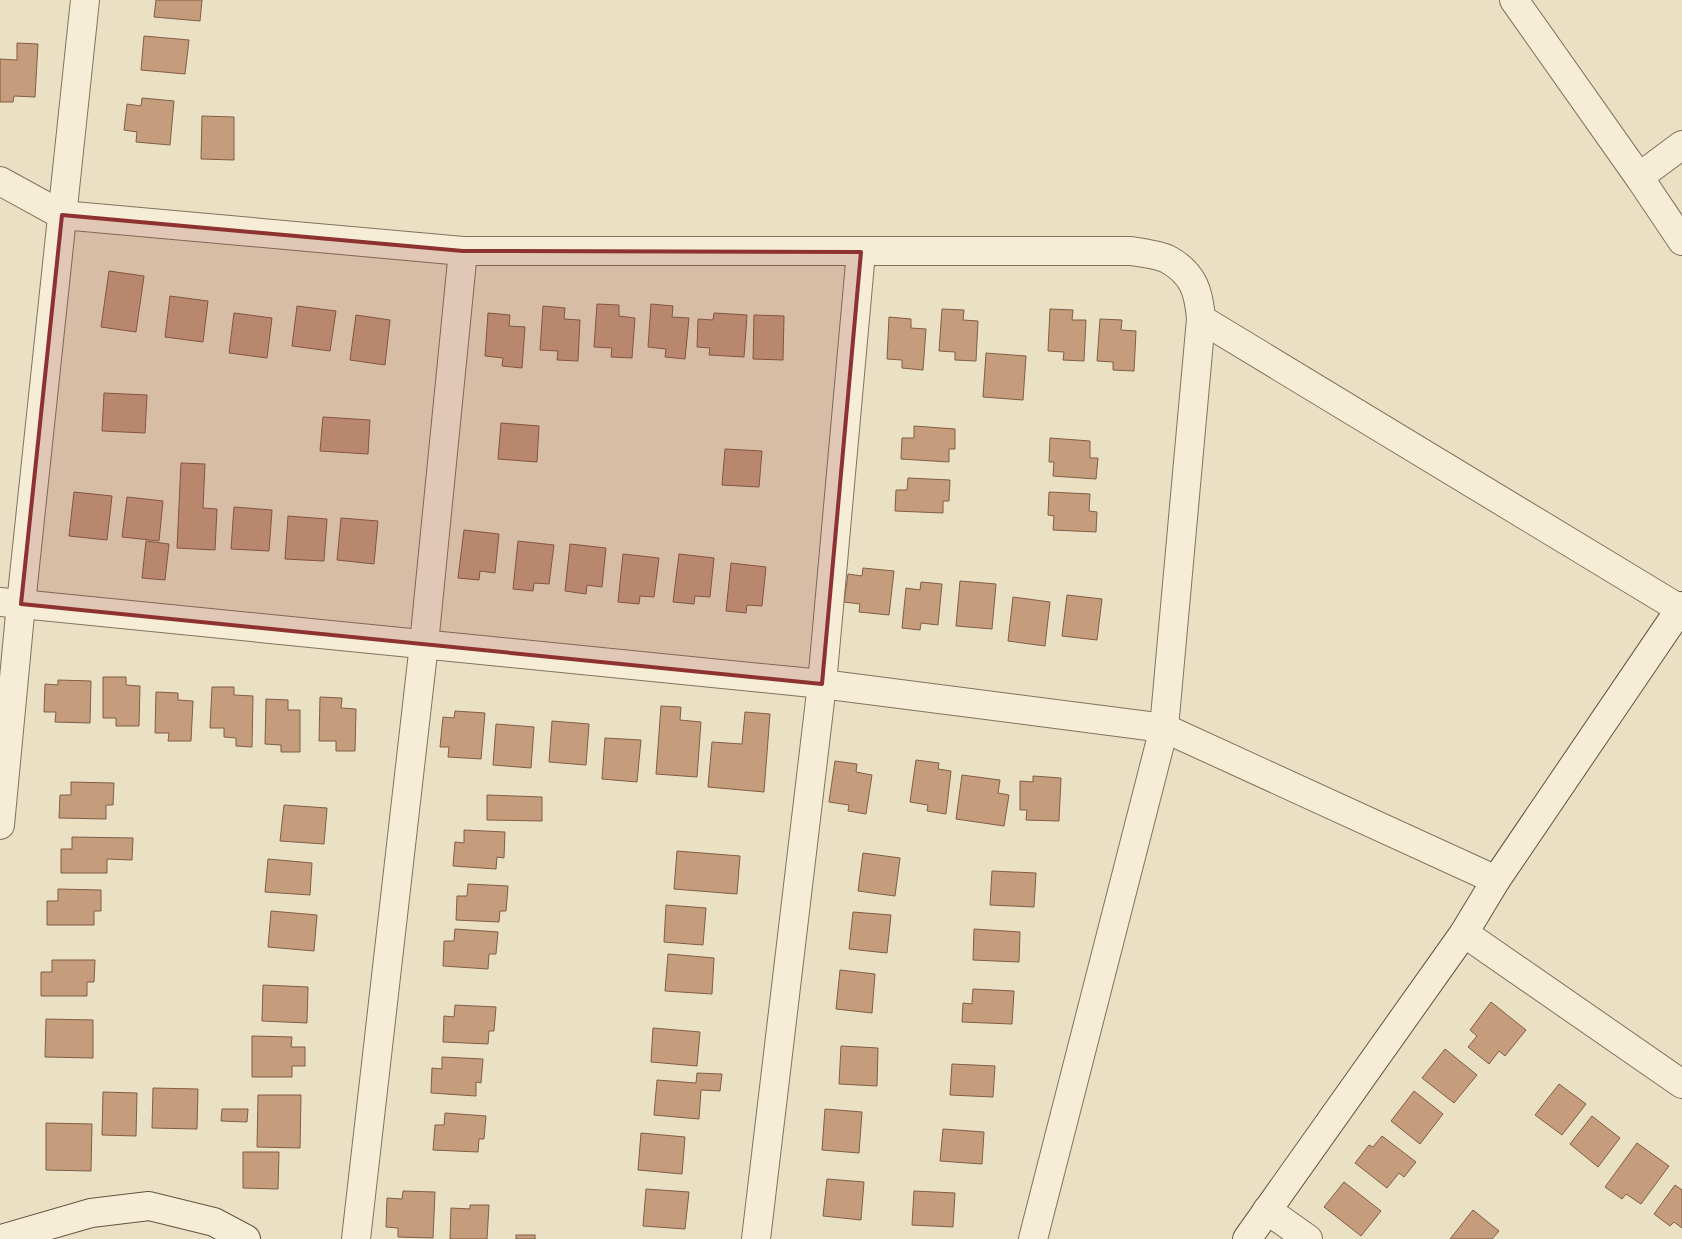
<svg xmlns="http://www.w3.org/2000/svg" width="1682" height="1239" font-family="'Playfair Display',serif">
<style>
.building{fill:#c59d7d;stroke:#815d44}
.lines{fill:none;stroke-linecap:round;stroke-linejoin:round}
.minor-casing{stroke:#83725c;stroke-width:30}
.secondary-casing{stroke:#65533f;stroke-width:30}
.minor{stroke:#f6edd7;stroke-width:28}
.secondary{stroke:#f6edd7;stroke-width:28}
.marked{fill:#8e3231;fill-opacity:0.2;stroke:#8e3231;stroke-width:4;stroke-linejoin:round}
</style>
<rect width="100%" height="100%" fill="#eae0c4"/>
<g class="building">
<polygon points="156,0 202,0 200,21 154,17"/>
<polygon points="144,36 189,40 185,74 141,70"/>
<polygon points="17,43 38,44 35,97 14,96 13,102 0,102 0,59 17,60"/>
<polygon points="142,98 174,101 170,145 136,142 137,132 124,130 127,104 141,106"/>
<polygon points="202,116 234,117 234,160 201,159"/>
<polygon points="109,271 144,276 136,332 101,327"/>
<polygon points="170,296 208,301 203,342 165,337"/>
<polygon points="597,304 619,305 619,316 635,318 632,358 611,357 612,348 594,347"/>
<polygon points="651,304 673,306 672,317 689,318 685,359 665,357 666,349 648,347"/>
<polygon points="297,306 336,311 330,351 292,346"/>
<polygon points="543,306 565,308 564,319 580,320 578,361 557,360 558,351 540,350"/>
<polygon points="942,309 964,310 963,320 978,321 976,361 955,360 955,352 939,351"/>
<polygon points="1050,309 1073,310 1072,320 1086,320 1084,361 1063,360 1064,352 1048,351"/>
<polygon points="234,313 272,318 267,358 229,353"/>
<polygon points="488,313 510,315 509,326 525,327 522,368 502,366 503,358 485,356"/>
<polygon points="714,313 747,315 744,357 709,355 710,348 697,347 698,319 713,320"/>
<polygon points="356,315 390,320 385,365 350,360"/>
<polygon points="754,315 784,316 783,360 753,359"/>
<polygon points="889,317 911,319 911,328 926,329 923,370 902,368 902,360 887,359"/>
<polygon points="1100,319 1122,320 1121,330 1136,331 1134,371 1113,370 1113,362 1097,361"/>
<polygon points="986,353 1026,356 1023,400 983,397"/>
<polygon points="104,393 147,395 145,433 102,431"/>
<polygon points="323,417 370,420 368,454 320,451"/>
<polygon points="501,423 539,426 537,462 498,459"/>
<polygon points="914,426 955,429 955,449 949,449 949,462 901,459 902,438 914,438"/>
<polygon points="1050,438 1090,441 1090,458 1098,458 1096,479 1053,476 1054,462 1049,462"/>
<polygon points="725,449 762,451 759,487 722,485"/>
<polygon points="181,463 205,464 203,508 217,509 215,550 177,548"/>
<polygon points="908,478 950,480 949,501 943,501 943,513 895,511 896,490 907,490"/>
<polygon points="74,492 112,496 107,540 69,536"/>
<polygon points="1049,492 1090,494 1089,511 1097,512 1096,532 1053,530 1054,516 1048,515"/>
<polygon points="127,497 163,501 159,541 122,537"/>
<polygon points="234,507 272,510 269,551 231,549"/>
<polygon points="288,516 327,519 324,561 285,559"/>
<polygon points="341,518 378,521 374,564 337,560"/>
<polygon points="464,530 499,534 495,573 480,571 479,580 458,578"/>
<polygon points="146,541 169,544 165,580 142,578"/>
<polygon points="518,541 554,545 549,584 534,583 533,591 513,589"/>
<polygon points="570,544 606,548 602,587 587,585 586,594 565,591"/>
<polygon points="623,554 659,558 654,597 640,596 639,604 618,602"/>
<polygon points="679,554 714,558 710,597 695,596 694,604 673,602"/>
<polygon points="731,563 766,567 762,606 747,605 746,613 726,611"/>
<polygon points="863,568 894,571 889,615 859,612 860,604 844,602 848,574 862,576"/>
<polygon points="960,581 996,584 992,629 956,626"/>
<polygon points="921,582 942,584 938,625 921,623 920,630 902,628 906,588 920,590"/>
<polygon points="1067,595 1102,599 1097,640 1062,636"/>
<polygon points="1013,597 1050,602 1045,646 1008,641"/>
<polygon points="103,677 126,677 126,685 140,686 139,726 116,726 116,718 103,718"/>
<polygon points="58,680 91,681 90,723 55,722 56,712 44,712 45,684 58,685"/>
<polygon points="212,687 234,687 234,695 253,696 252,747 236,746 236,738 224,737 224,728 210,728"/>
<polygon points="156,692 178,693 178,700 193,701 191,741 168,741 169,733 155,733"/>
<polygon points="320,697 342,698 341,708 356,709 355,751 336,751 336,741 319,741"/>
<polygon points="266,699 288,700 288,710 300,710 300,752 281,752 281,745 265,744"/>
<polygon points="661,706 681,707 680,720 701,722 697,777 656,774"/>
<polygon points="455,711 485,713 481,759 448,757 449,747 440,747 443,717 454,718"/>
<polygon points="745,712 770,714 764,792 708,787 712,742 742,744"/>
<polygon points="552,721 589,724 586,765 549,762"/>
<polygon points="496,724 534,727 531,768 493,765"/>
<polygon points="605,738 641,740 637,782 602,779"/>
<polygon points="916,760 939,763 938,769 951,771 946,814 927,811 928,805 910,802"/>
<polygon points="835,761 857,764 856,772 872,775 866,814 848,811 849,805 829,802"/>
<polygon points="962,775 1000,780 998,793 1009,795 1004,826 956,819"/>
<polygon points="1033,776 1061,778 1059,821 1026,820 1027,810 1020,810 1020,781 1033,782"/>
<polygon points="71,782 114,783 113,805 106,805 106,819 59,818 60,795 71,795"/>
<polygon points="487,795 542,797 542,821 487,820"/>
<polygon points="284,805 327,808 324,844 280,841"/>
<polygon points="464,830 505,832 504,858 497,857 496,869 453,866 455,842 464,843"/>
<polygon points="72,837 133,838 132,860 107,859 107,873 61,873 61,849 72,849"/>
<polygon points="677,851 740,856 737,894 674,889"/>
<polygon points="863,853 900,858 895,896 858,891"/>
<polygon points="268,859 312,863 310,895 265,892"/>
<polygon points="992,871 1036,873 1034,907 990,905"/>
<polygon points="468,884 508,886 506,911 500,911 499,922 456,920 457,896 467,896"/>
<polygon points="58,889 101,890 101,911 94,911 94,925 47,925 47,901 58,901"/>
<polygon points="666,905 706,908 703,945 664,942"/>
<polygon points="271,911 317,915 314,951 268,947"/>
<polygon points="853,912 891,915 887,953 849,949"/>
<polygon points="455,929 498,932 496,954 489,954 488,969 443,966 444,941 454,941"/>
<polygon points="974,929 1020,932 1019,962 973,960"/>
<polygon points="668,954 714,958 712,994 665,991"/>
<polygon points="52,960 95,960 94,982 87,982 87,996 41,996 41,972 52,972"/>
<polygon points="840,970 875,974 872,1013 836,1009"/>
<polygon points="263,985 308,987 307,1023 262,1021"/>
<polygon points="973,989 1014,991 1012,1024 962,1022 963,1003 972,1004"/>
<polygon points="1491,1002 1526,1030 1505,1056 1499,1051 1489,1064 1468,1047 1477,1036 1470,1030"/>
<polygon points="455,1005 496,1007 494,1031 489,1031 488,1044 443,1042 444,1016 454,1017"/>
<polygon points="46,1019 93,1020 93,1058 45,1057"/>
<polygon points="653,1028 700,1032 697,1066 651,1062"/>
<polygon points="252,1036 292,1037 291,1047 305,1047 305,1066 292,1066 292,1077 252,1077"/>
<polygon points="841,1046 878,1048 877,1086 839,1084"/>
<polygon points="1445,1049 1477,1075 1454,1103 1422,1078"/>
<polygon points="442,1057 483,1059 481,1083 476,1082 476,1096 431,1093 432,1068 442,1069"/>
<polygon points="952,1064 995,1066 993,1097 950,1095"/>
<polygon points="697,1073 722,1074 720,1091 701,1090 699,1119 654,1115 657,1080 696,1083"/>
<polygon points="1559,1084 1586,1104 1562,1135 1535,1115"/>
<polygon points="153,1088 198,1089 197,1129 152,1128"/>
<polygon points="1414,1091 1443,1114 1420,1144 1391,1121"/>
<polygon points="103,1092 137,1093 136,1136 102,1135"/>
<polygon points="258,1095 301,1095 300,1148 257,1147"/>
<polygon points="222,1109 248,1109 247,1122 221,1121"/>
<polygon points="825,1109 862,1112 859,1153 822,1150"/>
<polygon points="445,1113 486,1116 484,1139 479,1139 478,1152 433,1150 435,1125 444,1125"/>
<polygon points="1592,1116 1620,1138 1598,1167 1570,1144"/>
<polygon points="46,1123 92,1124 91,1171 46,1170"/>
<polygon points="943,1129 984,1132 982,1164 940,1161"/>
<polygon points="641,1133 685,1137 682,1174 638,1170"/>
<polygon points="1382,1136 1416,1162 1404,1177 1399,1173 1387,1188 1355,1163 1369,1145 1373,1147"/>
<polygon points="1637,1143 1669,1166 1641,1204 1626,1194 1622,1199 1605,1187"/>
<polygon points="243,1152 279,1152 278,1189 243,1188"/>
<polygon points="827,1179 864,1182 861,1220 823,1216"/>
<polygon points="1344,1182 1381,1211 1361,1236 1324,1207"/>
<polygon points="1675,1185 1682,1190 1682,1228 1674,1222 1670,1226 1654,1214"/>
<polygon points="646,1189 689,1192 685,1229 643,1226"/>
<polygon points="403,1191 435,1192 433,1238 398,1237 398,1228 386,1227 387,1198 402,1199"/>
<polygon points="914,1191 955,1193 953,1227 912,1225"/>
<polygon points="470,1205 489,1205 487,1239 450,1239 451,1208 470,1209"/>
<polygon points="1473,1210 1499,1231 1492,1239 1450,1239"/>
<rect x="516" y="1235" width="19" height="4"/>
</g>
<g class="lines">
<defs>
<g id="minor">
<polyline points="1514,0 1639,177 1682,241"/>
<polyline points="1639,177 1682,145"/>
<path d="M0,181L62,215L463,251H1131C1142,253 1161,255 1169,260C1194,274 1199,293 1201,319L1164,728L1033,1239"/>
<polyline points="1201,319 1680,609"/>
<polyline points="0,602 822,684 1164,728 1496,880"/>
<polyline points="0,825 21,604 85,0"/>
<polyline points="1464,933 1682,1084"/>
<polyline points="1267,1210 1308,1239"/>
<polyline points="356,1239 424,644 463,251"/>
<polyline points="756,1239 822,684 861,252"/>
</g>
<g id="secondary">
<polyline points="1,1239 91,1213 149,1206 214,1222 246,1239"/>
<polyline points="1247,1239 1464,933 1496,880 1682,606"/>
</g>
</defs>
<use href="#minor" class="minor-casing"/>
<use href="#secondary" class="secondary-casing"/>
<use href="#minor" class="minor"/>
<use href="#secondary" class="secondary"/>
</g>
<path class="marked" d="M62,215L463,251L861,252L822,684L21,604Z"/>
</svg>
